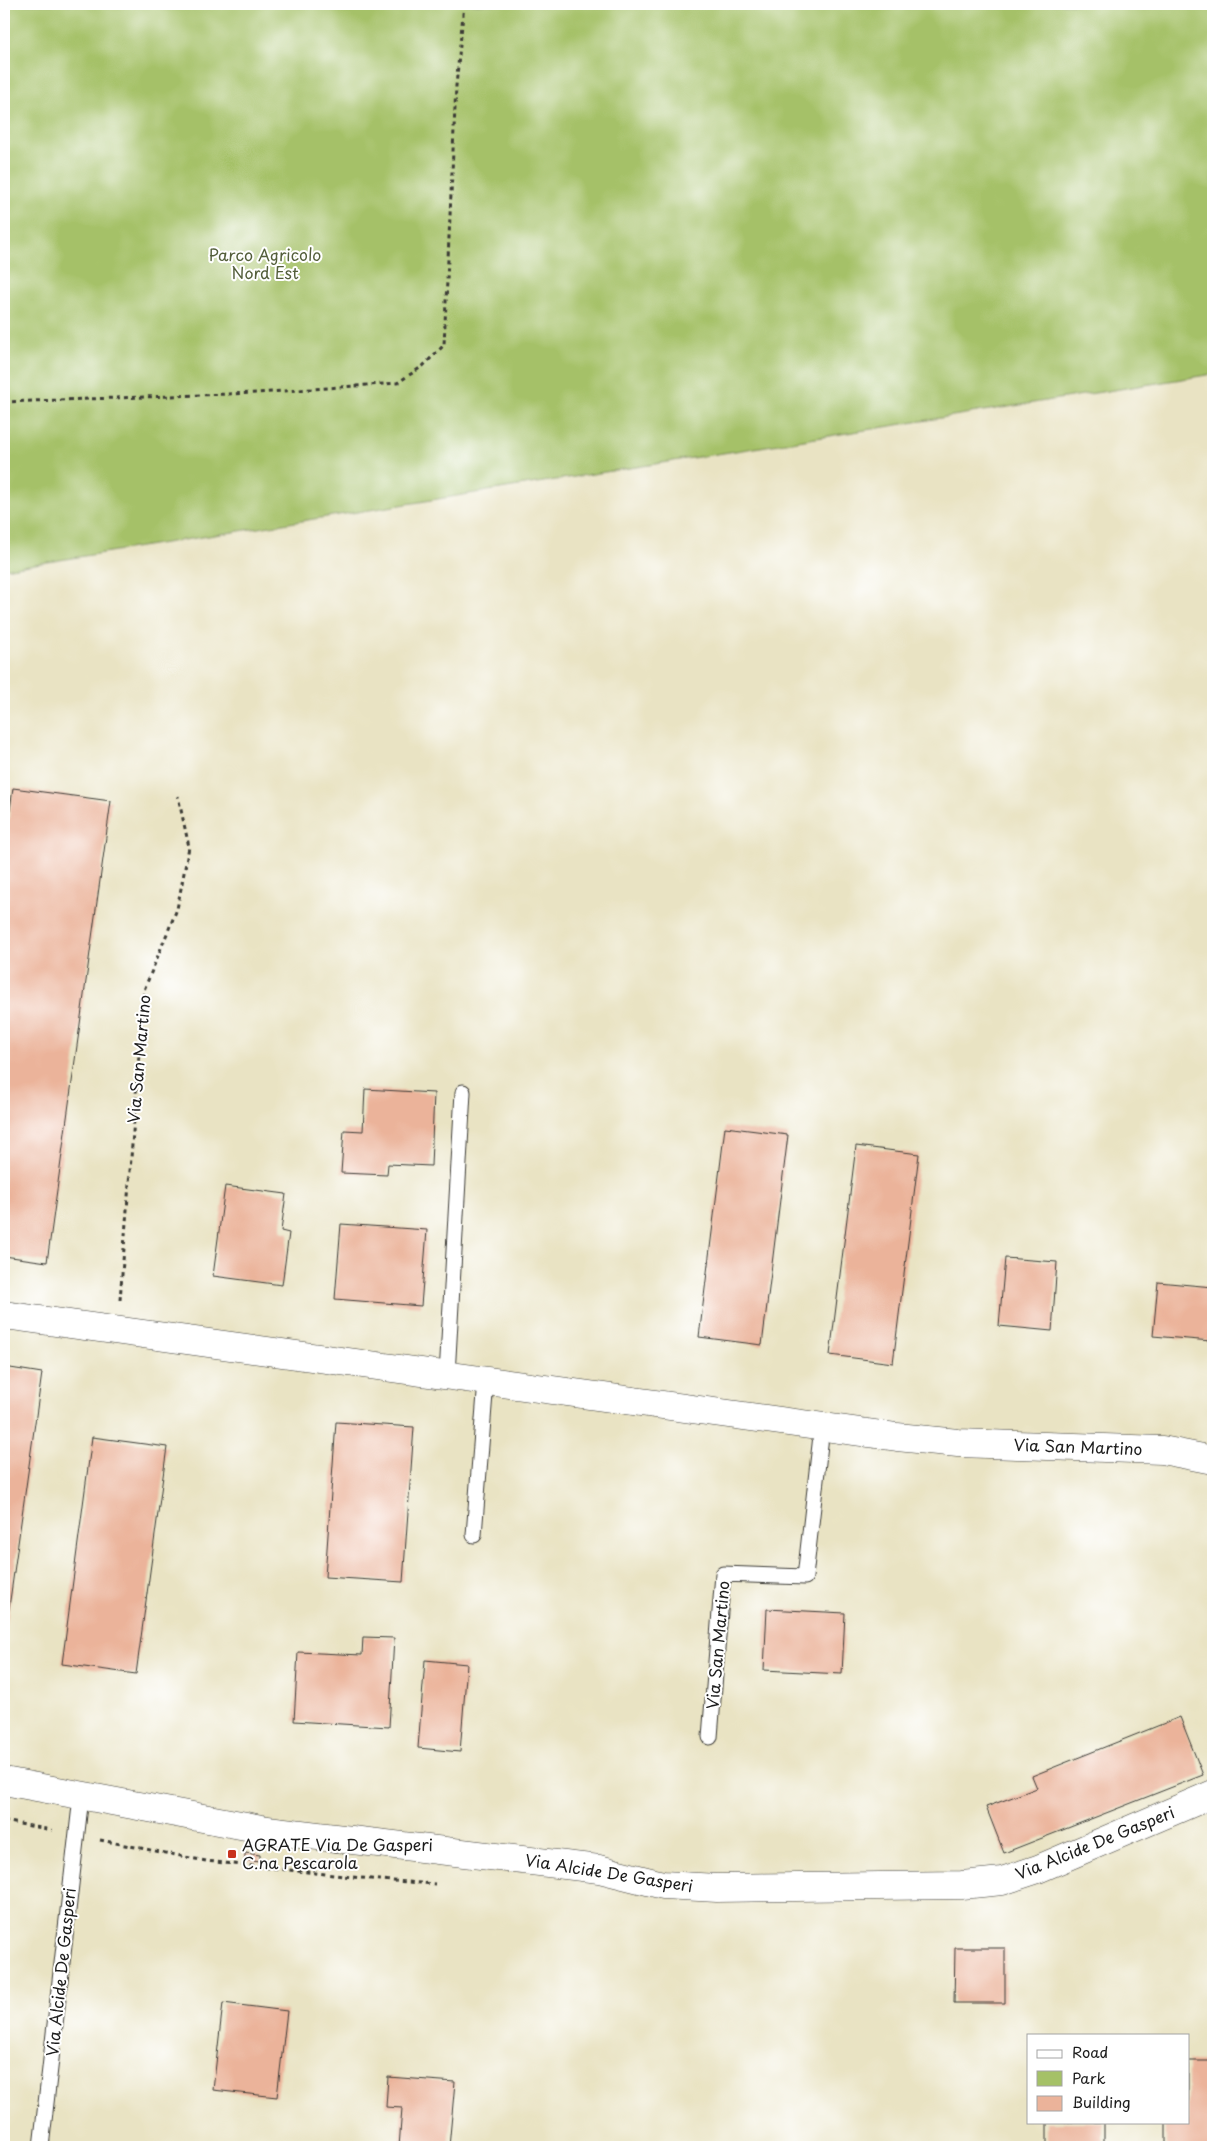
<svg xmlns="http://www.w3.org/2000/svg" width="1217" height="2151" font-family="'Playpen Sans',sans-serif">
<style>
.green{fill:#a5c167;stroke:#606e42}
.building{fill:#ebb39a}
.lines{fill:none;stroke-linecap:round;stroke-linejoin:round}
.lane-casing{stroke:#3b3a35;stroke-width:17}
.street-casing{stroke:#3b3a35;stroke-width:29}
.path{stroke:#3b3a35;stroke-width:3;stroke-dasharray:4 4;stroke-linecap:butt}
.lane{stroke:#fff;stroke-width:15}
.street{stroke:#fff;stroke-width:28}
.poi-dot{fill:#c8321e;stroke:#fff;stroke-width:2}
.labels{text-anchor:middle;stroke-width:4;stroke-linejoin:round;paint-order:stroke}
.park-label{font-size:16px;fill:#535e3a;stroke:#fff}
.street-label{font-size:16px;fill:#1c1c1c;stroke:#fff}
.poi-label{font-size:16px;fill:#1c1c1c;stroke:#fff;text-anchor:start}
</style>
<rect width="100%" height="100%" fill="#fff"/>
<filter id="ink" filterUnits="userSpaceOnUse"><feTurbulence type="fractalNoise" baseFrequency=".02" numOctaves="2"/><feDisplacementMap in="SourceGraphic" scale="10" xChannelSelector="R" yChannelSelector="G"/><feConvolveMatrix kernelMatrix="1 2 1 2 8 2 1 2 1" color-interpolation-filters="sRGB"/></filter>
<filter id="wash" filterUnits="userSpaceOnUse"><feTurbulence type="fractalNoise" baseFrequency=".0096" numOctaves="4" result="noise"/><feDisplacementMap in="SourceGraphic" scale="20" xChannelSelector="R" yChannelSelector="G"/><feGaussianBlur stdDeviation="1.12" result="paint"/><feColorMatrix in="noise" values="0 0 0 0 0 0 0 0 0 0 0 0 0 0 0 0 0 1.4 0 .05"/><feComposite in="paint" operator="in"/></filter>
<g filter="url(#wash)">
<rect width="100%" height="100%" fill="#e9e3c3"/>
<polygon class="green" points="4,4 1213,4 1213,374 4,569"/>
<g id="blocks">
<g class="building">
<polygon points="13,788 111,801 47,1262 4,1256 4,854"/>
<polygon points="365,1089 434,1093 431,1166 388,1164 387,1175 341,1173 344,1130 363,1131"/>
<polygon points="725,1127 788,1135 762,1345 699,1337"/>
<polygon points="856,1146 919,1154 893,1363 830,1355"/>
<polygon points="225,1186 286,1194 281,1231 289,1233 282,1285 213,1276"/>
<polygon points="341,1224 427,1230 421,1306 335,1299"/>
<polygon points="1005,1258 1057,1262 1052,1331 999,1326"/>
<polygon points="1158,1282 1213,1287 1211,1341 1153,1336"/>
<polygon points="4,1367 42,1373 5,1636 4,1636"/>
<polygon points="336,1422 414,1427 403,1582 325,1577"/>
<polygon points="92,1437 167,1447 136,1674 62,1664"/>
<polygon points="767,1609 845,1613 842,1674 764,1670"/>
<polygon points="363,1637 394,1638 389,1727 294,1721 298,1652 362,1655"/>
<polygon points="425,1660 467,1664 460,1752 418,1748"/>
<polygon points="1180,1717 1203,1775 1004,1853 986,1807 1037,1788 1032,1776"/>
<polygon points="245,1853 260,1855 260,1862 245,1860"/>
<polygon points="955,1948 1005,1948 1005,2003 954,2003"/>
<polygon points="223,2003 287,2011 277,2097 213,2090"/>
<polygon points="1188,2061 1213,2061 1213,2147 1166,2147 1166,2122 1188,2122"/>
<polygon points="388,2077 455,2082 449,2147 399,2147 402,2108 386,2107"/>
<rect x="1047" y="2122" width="57" height="25"/>
</g>
</g>
</g>
<g filter="url(#ink)">
<use href="#blocks" fill-opacity="0" stroke="#3b3a35" stroke-width="1"/>
<g class="lines">
<defs>
<g id="lane">
<polyline points="447,1375 463,1092"/>
<polyline points="474,1535 486,1381"/>
<polyline points="710,1737 723,1574 805,1577 822,1427"/>
<polyline points="41,2147 81,1797"/>
</g>
<g id="street">
<polyline points="4,1315 897,1437 958,1443 1162,1450 1213,1460"/>
<polyline points="4,1781 267,1830 599,1869 663,1885 717,1888 962,1885 1002,1881 1038,1869 1213,1794"/>
</g>
</defs>
<use href="#lane" class="lane-casing"/>
<use href="#street" class="street-casing"/>
<g class="path">
<polyline points="4,402 256,393 397,383 423,366 444,345 456,86 464,4"/>
<polyline points="120,1300 144,990 177,909 189,847 178,796"/>
<polyline points="4,1821 52,1830"/>
<polyline points="100,1840 206,1861 380,1880 435,1884"/>
</g>
<use href="#lane" class="lane"/>
<use href="#street" class="street"/>
</g>
</g>
<rect class="poi-dot" x="227" y="1849" width="10" height="10" rx="2.5"/>
<g class="labels">
<g class="park-label">
<text x="265" y="261">Parco Agricolo<tspan x="265" dy="18">Nord Est</tspan></text>
</g>
<g class="street-label">
<text transform="translate(139 1059) rotate(-85)" y="6">Via San Martino</text>
<text transform="translate(1078 1447) rotate(2)" y="6">Via San Martino</text>
<text transform="translate(718 1645) rotate(-85)" y="6">Via San Martino</text>
<text transform="translate(1095 1843) rotate(-22)" y="6">Via Alcide De Gasperi</text>
<text transform="translate(609 1873) rotate(9)" y="6">Via Alcide De Gasperi</text>
<text transform="translate(61 1972) rotate(-84)" y="6">Via Alcide De Gasperi</text>
</g>
<g class="poi-label">
<text x="242" y="1851">AGRATE Via De Gasperi<tspan x="242" dy="18">C.na Pescarola</tspan></text>
</g>
</g>
<rect width="1217" height="2151" fill="none" stroke="#fff" stroke-width="20"/>
<rect x="1027" y="2034" width="162" height="90" fill="#ffffff" stroke="#a4a4a4"/>
<rect x="1037" y="2050" width="25" height="8" fill="#ffffff" stroke="#a4a4a4"/>
<text x="1072" y="2058" font-size="15" fill="#1c1c1c">Road</text>
<rect x="1037" y="2071" width="25" height="15" fill="#a5c167" stroke="#a4a4a4"/>
<text x="1072" y="2084" font-size="15" fill="#1c1c1c">Park</text>
<rect x="1037" y="2096" width="25" height="15" fill="#ebb39a" stroke="#a4a4a4"/>
<text x="1072" y="2108" font-size="15" fill="#1c1c1c">Building</text>
</svg>
